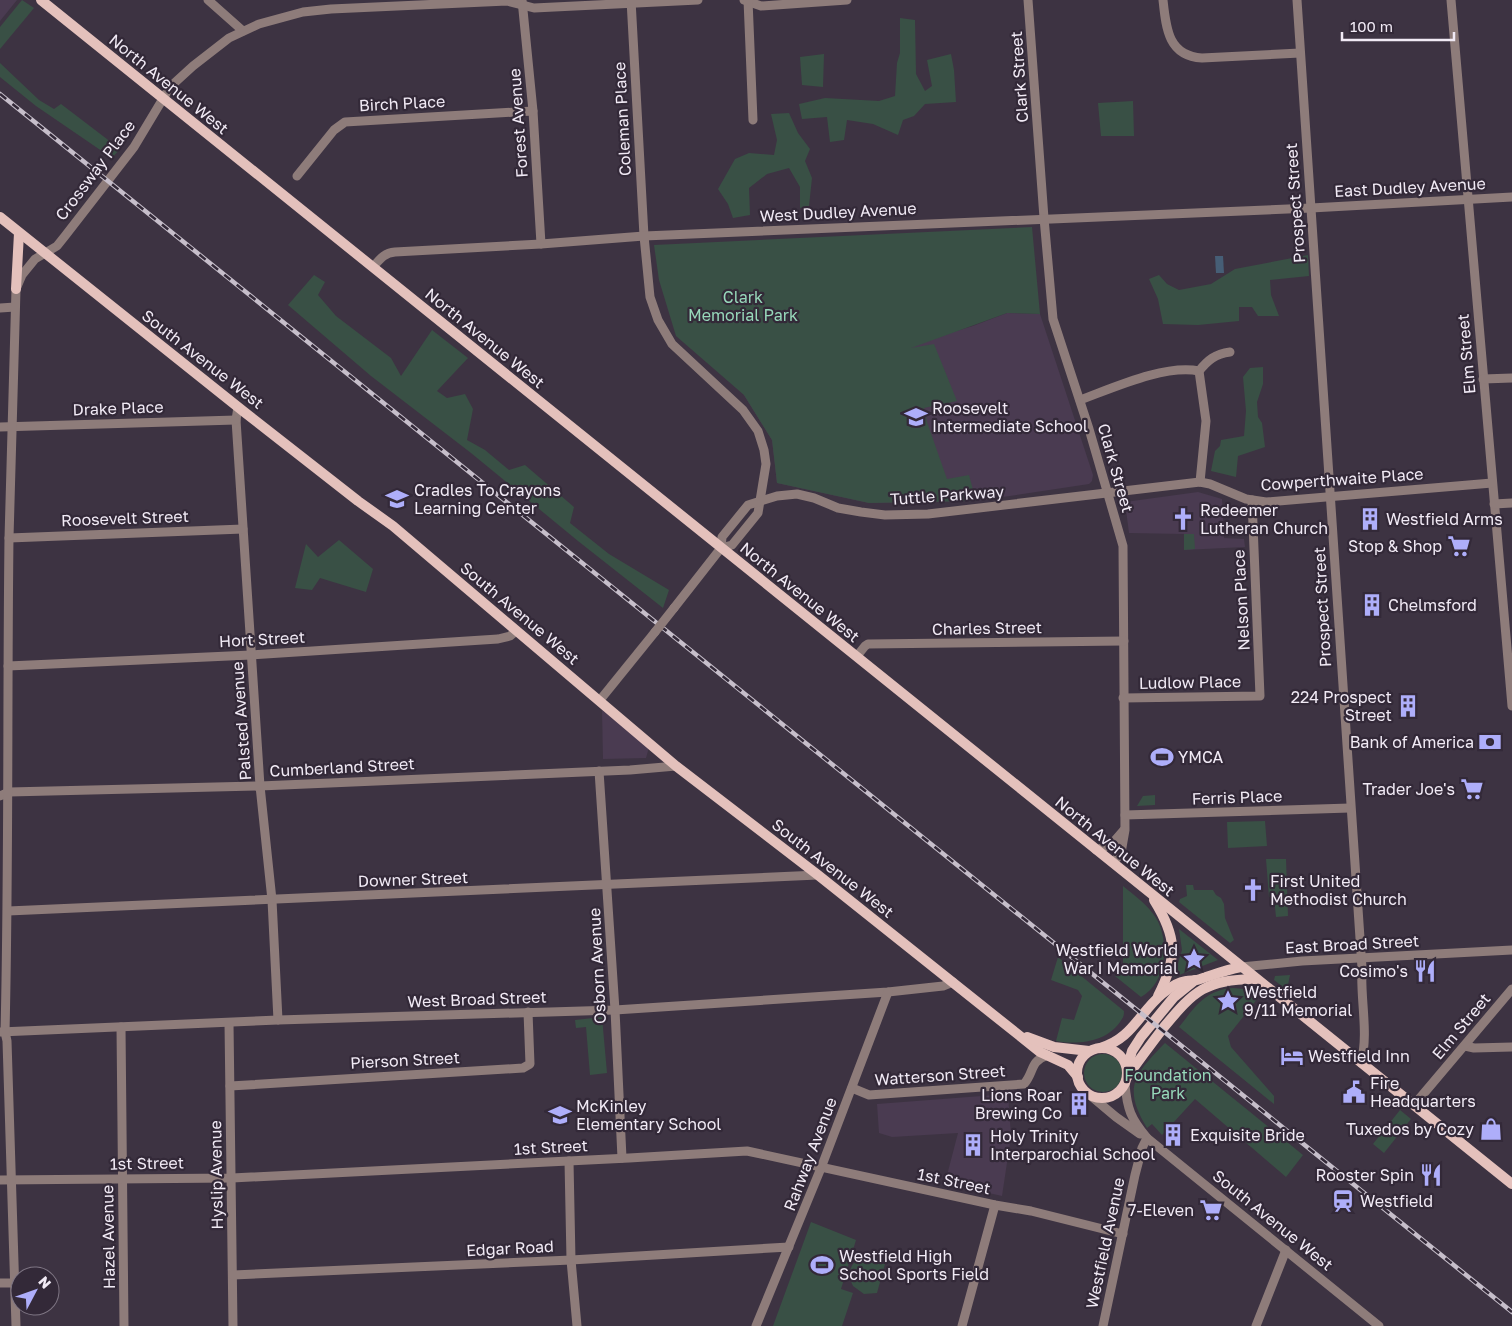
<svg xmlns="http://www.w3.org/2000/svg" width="1512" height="1326" font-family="'Golos Text',sans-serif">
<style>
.built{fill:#4a3b51}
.green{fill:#395045}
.water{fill:#465e76}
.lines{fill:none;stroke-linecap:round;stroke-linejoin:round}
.minor{stroke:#8e7c7a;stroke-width:9}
.major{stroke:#e4c1bc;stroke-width:10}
.rail-casing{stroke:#c6beca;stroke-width:4.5}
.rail{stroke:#332938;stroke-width:2.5;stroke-dasharray:8;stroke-linecap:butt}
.minor-bridge{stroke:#8e7c7a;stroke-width:9}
.labels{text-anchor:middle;stroke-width:4.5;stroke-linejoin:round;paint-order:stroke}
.street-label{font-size:16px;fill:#f1eaf5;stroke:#332938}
.park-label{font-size:16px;fill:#97d8ba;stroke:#332938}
.poi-label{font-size:16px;fill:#f1eaf5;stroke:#332938;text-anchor:start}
</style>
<rect width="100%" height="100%" fill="#3d3342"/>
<g class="built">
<polygon points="0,0 17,0 0,21"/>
<polygon points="1007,313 1040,314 1093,475 1092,481 1089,484 976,501 869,503 777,483 772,440 744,395 973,326"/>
<polygon points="1198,492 1222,499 1224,538 1244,539 1245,547 1184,550 1184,534 1129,533 1125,502"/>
<polygon points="602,710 649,747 646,758 603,759"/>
<polygon points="1008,1094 1011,1136 1002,1196 945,1183 958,1133 892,1137 879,1133 877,1104"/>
</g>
<g class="green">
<polygon points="22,0 34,8 0,49 0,27"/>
<polygon points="900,18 915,20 916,74 925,91 932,86 927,60 951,54 954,70 956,102 925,104 914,116 903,120 898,135 873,124 847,120 844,140 830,142 827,117 802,119 799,104 825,98 879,101 895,96 897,63 900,53"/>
<polygon points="824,54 823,87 802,85 800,57"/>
<polygon points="0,63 39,100 54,109 61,104 120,149 112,158 36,106 0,77"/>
<polygon points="1133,101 1134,136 1101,136 1098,103"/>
<polygon points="789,113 798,133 810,149 805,161 812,178 809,206 800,208 800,187 789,168 767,174 749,188 750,215 733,218 728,204 718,189 735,159 749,153 774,155 777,140 771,114"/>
<polygon points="1032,227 1040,314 1007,313 911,348 934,344 957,401 924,408 927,422 947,479 969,475 976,501 869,503 777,483 772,440 744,395 676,336 659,280 654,245"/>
<polygon points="1308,255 1309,276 1270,280 1271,295 1279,316 1258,316 1252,307 1239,307 1239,321 1198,325 1163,324 1158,299 1149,279 1159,275 1167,284 1179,290 1211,284 1235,269"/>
<polygon points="314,275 325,282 318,295 336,316 391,358 401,376 432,330 468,358 437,391 447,398 465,394 473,409 467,440 485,450 509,470 525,465 574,507 570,523 609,554 669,590 663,608 578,541 471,453 371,376 288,305"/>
<polygon points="1263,367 1263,384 1257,402 1258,417 1262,423 1265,447 1238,456 1236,477 1211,471 1215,451 1220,446 1221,440 1244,436 1246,411 1243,377 1250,368"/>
<polygon points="1184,534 1194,534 1195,549 1184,550"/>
<polygon points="339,540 373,569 366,592 320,578 312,590 295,588 306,544 318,557"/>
<polygon points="1155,795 1155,805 1137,806 1143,796"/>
<polygon points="1265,821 1267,846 1228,848 1227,822"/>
<polygon points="1266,859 1286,859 1288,916 1276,917 1274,897 1269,897"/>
<polygon points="1186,885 1193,885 1194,890 1213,890 1216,895 1221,898 1224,904 1225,918 1234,940 1230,943 1179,902 1180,899 1187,896"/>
<path d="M1123,886C1134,895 1148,905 1156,918C1170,941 1167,983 1141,997L1115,976L1123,969Z"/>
<polygon points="1179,929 1218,960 1174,977 1182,950"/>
<path d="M1058,957L1124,1011C1124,1016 1123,1018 1120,1022C1106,1042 1079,1045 1056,1041L1062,1018L1074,1020L1082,996L1078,990L1051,980Z"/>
<polygon points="1290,975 1287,990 1274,980 1275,976"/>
<path d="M1233,988L1244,989L1258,998L1228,1036L1231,1047L1274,1096V1104L1179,1027C1195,1007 1205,990 1233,988Z"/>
<polygon points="602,1017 607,1073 590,1075 586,1027 576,1028 575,1020"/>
<path d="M1165,1043L1303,1155L1286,1177L1195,1099L1162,1135L1152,1124L1147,1128C1122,1087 1135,1074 1165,1043Z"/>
<circle cx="1103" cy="1073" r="19"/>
<polygon points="1400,1110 1411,1119 1384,1153 1373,1144"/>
<polygon points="811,1222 856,1240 841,1289 853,1293 842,1326 773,1326"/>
<path d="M856,1261L885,1264L877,1293L864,1294L853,1286C849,1278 848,1267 856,1261Z"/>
</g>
<polygon class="water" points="1215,256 1223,256 1224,273 1216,273"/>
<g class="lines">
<g class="minor">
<polyline points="208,0 243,31"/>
<polyline points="522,0 533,111 541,244"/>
<polyline points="631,0 644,236 650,297 658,320 672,344 743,410 758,431 764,450 766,464 758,513 732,545 721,548"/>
<polyline points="744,0 761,6 847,0"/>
<polyline points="748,0 753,120"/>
<polyline points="1028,0 1044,218 1053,319 1089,429 1123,546 1125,830 1121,853 1113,863"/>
<path d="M1163,0C1166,28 1168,56 1202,58L1300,53"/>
<path d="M1297,0L1362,968C1360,999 1369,1033 1361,1063"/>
<polyline points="1451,0 1512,706"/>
<polyline points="297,176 334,130 345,122 533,111"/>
<path d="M373,267C380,259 384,253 395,252L541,244L644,236L1311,208L1512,197"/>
<polyline points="0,308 15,307"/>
<path d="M1199,371C1208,360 1215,354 1230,352"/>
<polyline points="1483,379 1512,378"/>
<path d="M1080,400C1113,388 1165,364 1199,371L1206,421L1200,482"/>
<polyline points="238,407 236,420 260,786 272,900 278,1020"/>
<polyline points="0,427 236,420"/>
<polyline points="1494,504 1512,503"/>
<polyline points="9,538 243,529"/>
<polyline points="674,608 721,548 722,537 748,505 777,496 797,494 814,498 838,508 861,512 885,515 928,514 1200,482 1210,484 1246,499 1266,502 1492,483"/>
<polyline points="857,656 865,646 868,644 1124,641"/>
<polyline points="8,666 251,655 498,639 510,636 516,631"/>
<polyline points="1123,698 1260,696 1252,500"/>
<polyline points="600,700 655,632"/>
<polyline points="599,771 615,1010 622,1158"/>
<polyline points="0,796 9,792 260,786 630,770 676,766"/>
<polyline points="1125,815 1350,808"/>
<polyline points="1096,850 1111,845 1124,830"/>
<polyline points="8,911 818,875"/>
<polyline points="1241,967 1302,961 1512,950"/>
<polyline points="229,1023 233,1326"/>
<polyline points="121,1027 124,1326"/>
<polyline points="0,1032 278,1020 615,1010 888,992 943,986 953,982"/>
<polyline points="1465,1046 1474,1048 1512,1047"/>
<path d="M1125,1084C1127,1109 1131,1119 1147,1138L1379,1326"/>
<polyline points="230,1086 523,1068 530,1064 528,1012"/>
<path d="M852,1088L869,1095L1024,1084C1034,1073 1030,1061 1046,1056"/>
<polyline points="1091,1096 1116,1117 1140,1134"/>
<polyline points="1414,1105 1512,989"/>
<polyline points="569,1161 571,1260 577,1326"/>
<polyline points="0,1180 232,1178 629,1158 747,1151 995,1205 1031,1211 1123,1234"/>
<polyline points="233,1275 571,1260 789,1247"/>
<polyline points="0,1283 14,1283"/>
<path d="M16,1326L7,1041L5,1032C9,867 7,703 9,538C11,455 14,372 16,289L22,275L35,259L57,246L65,236L134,147L170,87L193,66L229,38L259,24L303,12L331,9L507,1L534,8L698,0"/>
<polyline points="756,1326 821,1168 888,992"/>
<polyline points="962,1326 995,1205"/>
<polyline points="1103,1326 1135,1175 1142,1148 1147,1138"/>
<polyline points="1256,1326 1286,1250"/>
</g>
<g class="major">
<polyline points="41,0 1512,1184"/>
<polyline points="0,217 243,411 358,501 393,526 676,766 818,875 1040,1052 1068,1065 1078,1077"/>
<polyline points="16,289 19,233"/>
<path d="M1154,900C1177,937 1178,957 1158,996"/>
<polyline points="1027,1037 1054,1047 1089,1051"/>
<circle cx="1102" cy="1073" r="25"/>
<path d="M1100,1048C1132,1039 1139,1013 1162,994C1169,988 1178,982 1186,981C1190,980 1193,981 1197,980C1213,975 1225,970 1241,967"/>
<polyline points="1127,1069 1132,1051 1141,1037 1174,997 1195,980"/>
<path d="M1127,1077C1139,1060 1151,1044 1164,1027C1195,990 1205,980 1255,979"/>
</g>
<defs>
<polyline id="rail" points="0,94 1512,1312"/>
</defs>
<use href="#rail" class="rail-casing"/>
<use href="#rail" class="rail"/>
<polyline class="minor-bridge" points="655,632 674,608"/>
</g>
<defs>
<symbol id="school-bare" viewBox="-9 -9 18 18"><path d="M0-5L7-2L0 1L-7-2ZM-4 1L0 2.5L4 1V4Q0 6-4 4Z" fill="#aeaefa" stroke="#332938" stroke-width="2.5" paint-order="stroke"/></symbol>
<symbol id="church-bare" viewBox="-9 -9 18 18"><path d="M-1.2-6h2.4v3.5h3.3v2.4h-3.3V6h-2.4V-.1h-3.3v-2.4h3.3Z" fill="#aeaefa" stroke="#332938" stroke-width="2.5" paint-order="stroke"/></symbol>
<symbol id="building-bare" viewBox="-9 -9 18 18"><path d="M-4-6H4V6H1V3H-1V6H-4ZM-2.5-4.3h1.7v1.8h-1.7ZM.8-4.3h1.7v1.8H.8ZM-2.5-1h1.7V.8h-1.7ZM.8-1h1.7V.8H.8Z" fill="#aeaefa" stroke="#332938" stroke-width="2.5" paint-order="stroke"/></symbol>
<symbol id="supermarket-bare" viewBox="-9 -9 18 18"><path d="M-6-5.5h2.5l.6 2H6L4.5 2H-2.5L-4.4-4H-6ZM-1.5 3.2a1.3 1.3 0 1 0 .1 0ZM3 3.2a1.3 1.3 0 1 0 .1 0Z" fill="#aeaefa" stroke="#332938" stroke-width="2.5" paint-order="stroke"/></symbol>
<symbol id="bank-bare" viewBox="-9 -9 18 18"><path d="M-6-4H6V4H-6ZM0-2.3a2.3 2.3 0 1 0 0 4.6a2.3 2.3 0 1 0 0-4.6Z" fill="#aeaefa" stroke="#332938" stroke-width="2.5" paint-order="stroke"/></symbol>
<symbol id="stadium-bare" viewBox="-9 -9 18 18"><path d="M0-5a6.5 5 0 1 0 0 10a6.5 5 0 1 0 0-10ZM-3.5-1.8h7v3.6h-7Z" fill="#aeaefa" stroke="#332938" stroke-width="2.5" paint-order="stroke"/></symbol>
<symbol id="sight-bare" viewBox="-9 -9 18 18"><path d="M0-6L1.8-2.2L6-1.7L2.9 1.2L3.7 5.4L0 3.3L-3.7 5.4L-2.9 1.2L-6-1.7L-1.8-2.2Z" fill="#aeaefa" stroke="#332938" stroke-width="2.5" paint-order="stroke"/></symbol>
<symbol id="restaurant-bare" viewBox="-9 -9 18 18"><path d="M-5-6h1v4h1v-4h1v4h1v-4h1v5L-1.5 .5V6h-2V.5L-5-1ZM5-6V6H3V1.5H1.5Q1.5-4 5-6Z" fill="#aeaefa" stroke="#332938" stroke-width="2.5" paint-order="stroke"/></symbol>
<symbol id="hotel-bare" viewBox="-9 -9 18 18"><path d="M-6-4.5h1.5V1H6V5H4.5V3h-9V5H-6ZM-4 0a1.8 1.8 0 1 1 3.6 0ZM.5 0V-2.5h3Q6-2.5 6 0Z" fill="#aeaefa" stroke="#332938" stroke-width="2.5" paint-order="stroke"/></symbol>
<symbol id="civic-bare" viewBox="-9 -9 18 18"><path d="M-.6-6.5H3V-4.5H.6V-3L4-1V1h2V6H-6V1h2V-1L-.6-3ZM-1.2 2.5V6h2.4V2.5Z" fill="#aeaefa" stroke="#332938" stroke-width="2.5" paint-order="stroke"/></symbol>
<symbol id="shop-bare" viewBox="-9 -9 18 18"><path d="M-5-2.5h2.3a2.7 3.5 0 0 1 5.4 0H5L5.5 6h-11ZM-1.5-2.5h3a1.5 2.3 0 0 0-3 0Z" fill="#aeaefa" stroke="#332938" stroke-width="2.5" paint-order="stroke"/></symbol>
<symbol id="station-bare" viewBox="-9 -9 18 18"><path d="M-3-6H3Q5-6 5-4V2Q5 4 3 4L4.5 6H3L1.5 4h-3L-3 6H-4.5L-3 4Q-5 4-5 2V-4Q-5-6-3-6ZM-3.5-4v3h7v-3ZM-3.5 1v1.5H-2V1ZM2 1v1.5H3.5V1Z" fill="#aeaefa" stroke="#332938" stroke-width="2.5" paint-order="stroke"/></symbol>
</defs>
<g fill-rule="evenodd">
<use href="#school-bare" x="900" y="401" width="32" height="32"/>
<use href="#school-bare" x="381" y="483" width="32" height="32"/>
<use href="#church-bare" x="1167" y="503" width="32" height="32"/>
<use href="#building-bare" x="1354" y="503" width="32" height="32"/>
<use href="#supermarket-bare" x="1443" y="530" width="32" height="32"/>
<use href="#building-bare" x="1356" y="589" width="32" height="32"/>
<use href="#building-bare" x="1392" y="690" width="32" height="32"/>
<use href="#bank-bare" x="1474" y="726" width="32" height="32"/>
<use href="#stadium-bare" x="1146" y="741" width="32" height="32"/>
<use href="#supermarket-bare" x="1456" y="773" width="32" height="32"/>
<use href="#church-bare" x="1237" y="874" width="32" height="32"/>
<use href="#sight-bare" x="1178" y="943" width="32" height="32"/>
<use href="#restaurant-bare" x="1409" y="955" width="32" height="32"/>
<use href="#sight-bare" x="1212" y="985" width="32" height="32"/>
<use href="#hotel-bare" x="1276" y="1040" width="32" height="32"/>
<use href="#civic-bare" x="1338" y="1076" width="32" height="32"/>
<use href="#building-bare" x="1063" y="1088" width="32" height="32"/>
<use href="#school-bare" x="544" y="1099" width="32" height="32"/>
<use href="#shop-bare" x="1475" y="1113" width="32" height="32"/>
<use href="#building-bare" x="1157" y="1119" width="32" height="32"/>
<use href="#building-bare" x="957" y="1129" width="32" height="32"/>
<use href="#restaurant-bare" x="1415" y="1159" width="32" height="32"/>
<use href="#station-bare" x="1327" y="1185" width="32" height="32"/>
<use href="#supermarket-bare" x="1195" y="1194" width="32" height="32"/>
<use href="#stadium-bare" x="806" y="1249" width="32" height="32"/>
</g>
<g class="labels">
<g class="street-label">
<text transform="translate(1019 77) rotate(-94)" y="6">Clark Street</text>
<text transform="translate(169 84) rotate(39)" y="6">North Avenue West</text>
<text transform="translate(402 103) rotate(-3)" y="6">Birch Place</text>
<text transform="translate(622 119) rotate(-93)" y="6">Coleman Place</text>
<text transform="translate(518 123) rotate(-94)" y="6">Forest Avenue</text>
<text transform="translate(95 170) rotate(-53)" y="6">Crossway Place</text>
<text transform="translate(1410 187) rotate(-3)" y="6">East Dudley Avenue</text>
<text transform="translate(1295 203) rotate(-94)" y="6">Prospect Street</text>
<text transform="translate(838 212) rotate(-3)" y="6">West Dudley Avenue</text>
<text transform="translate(485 338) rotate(39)" y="6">North Avenue West</text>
<text transform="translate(1466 354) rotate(-95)" y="6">Elm Street</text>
<text transform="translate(203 359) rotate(38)" y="6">South Avenue West</text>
<text transform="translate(118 408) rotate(-2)" y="6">Drake Place</text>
<text transform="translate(1116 468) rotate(74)" y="6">Clark Street</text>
<text transform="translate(1342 479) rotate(-4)" y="6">Cowperthwaite Place</text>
<text transform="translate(947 495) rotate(-4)" y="6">Tuttle Parkway</text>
<text transform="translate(125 518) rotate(-2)" y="6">Roosevelt Street</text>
<text transform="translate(800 592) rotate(39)" y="6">North Avenue West</text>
<text transform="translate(1241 600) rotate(-93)" y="6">Nelson Place</text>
<text transform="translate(1322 607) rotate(-93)" y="6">Prospect Street</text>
<text transform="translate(520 613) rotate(40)" y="6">South Avenue West</text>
<text transform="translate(987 628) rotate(-1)" y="6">Charles Street</text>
<text transform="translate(262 639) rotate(-3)" y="6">Hort Street</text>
<text transform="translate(1190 682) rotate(-1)" y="6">Ludlow Place</text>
<text transform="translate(241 721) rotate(-94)" y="6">Palsted Avenue</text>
<text transform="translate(342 767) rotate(-3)" y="6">Cumberland Street</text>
<text transform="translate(1237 797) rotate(-2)" y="6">Ferris Place</text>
<text transform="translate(1115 846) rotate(39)" y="6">North Avenue West</text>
<text transform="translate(833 868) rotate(38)" y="6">South Avenue West</text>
<text transform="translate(413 879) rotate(-2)" y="6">Downer Street</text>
<text transform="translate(1352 944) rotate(-3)" y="6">East Broad Street</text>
<text transform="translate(597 966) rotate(-93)" y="6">Osborn Avenue</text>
<text transform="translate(477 999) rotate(-2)" y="6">West Broad Street</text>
<text transform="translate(1461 1026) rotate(-50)" y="6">Elm Street</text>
<text transform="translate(405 1060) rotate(-3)" y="6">Pierson Street</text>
<text transform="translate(940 1075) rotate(-4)" y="6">Watterson Street</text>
<text transform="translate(551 1147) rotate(-3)" y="6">1st Street</text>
<text transform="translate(810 1154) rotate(-69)" y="6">Rahway Avenue</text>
<text transform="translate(147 1163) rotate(-1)" y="6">1st Street</text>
<text transform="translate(216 1175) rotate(-91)" y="6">Hyslip Avenue</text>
<text transform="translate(954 1181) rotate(12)" y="6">1st Street</text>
<text transform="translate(1273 1220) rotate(39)" y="6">South Avenue West</text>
<text transform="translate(108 1237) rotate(-91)" y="6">Hazel Avenue</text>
<text transform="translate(1105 1243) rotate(-78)" y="6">Westfield Avenue</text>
<text transform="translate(510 1248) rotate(-3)" y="6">Edgar Road</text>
</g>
<g class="park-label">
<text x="743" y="303">Clark<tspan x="743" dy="18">Memorial Park</tspan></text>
<text x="1168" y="1081">Foundation<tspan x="1168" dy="18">Park</tspan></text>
</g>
<g class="poi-label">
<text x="932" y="414">Roosevelt<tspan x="932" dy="18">Intermediate School</tspan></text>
<text x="414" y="496">Cradles To Crayons<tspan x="414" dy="18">Learning Center</tspan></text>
<text x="1200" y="516">Redeemer<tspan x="1200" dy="18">Lutheran Church</tspan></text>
<text x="1386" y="525">Westfield Arms</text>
<text x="1442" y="552" text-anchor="end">Stop &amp; Shop</text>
<text x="1388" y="611">Chelmsford</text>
<text x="1392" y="703" text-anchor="end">224 Prospect<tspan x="1392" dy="18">Street</tspan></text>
<text x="1474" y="748" text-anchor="end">Bank of America</text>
<text x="1178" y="763">YMCA</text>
<text x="1455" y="795" text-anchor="end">Trader Joe's</text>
<text x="1270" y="887">First United<tspan x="1270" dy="18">Methodist Church</tspan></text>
<text x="1178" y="956" text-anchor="end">Westfield World<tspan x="1178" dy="18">War I Memorial</tspan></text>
<text x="1408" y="977" text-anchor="end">Cosimo's</text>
<text x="1244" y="998">Westfield<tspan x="1244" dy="18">9/11 Memorial</tspan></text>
<text x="1308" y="1062">Westfield Inn</text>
<text x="1370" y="1089">Fire<tspan x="1370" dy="18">Headquarters</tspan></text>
<text x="1062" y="1101" text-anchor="end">Lions Roar<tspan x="1062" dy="18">Brewing Co</tspan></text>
<text x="576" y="1112">McKinley<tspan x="576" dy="18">Elementary School</tspan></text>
<text x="1474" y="1135" text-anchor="end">Tuxedos by Cozy</text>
<text x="1190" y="1141">Exquisite Bride</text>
<text x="990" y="1142">Holy Trinity<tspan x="990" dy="18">Interparochial School</tspan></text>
<text x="1414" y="1181" text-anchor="end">Rooster Spin</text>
<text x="1360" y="1207">Westfield</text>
<text x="1194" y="1216" text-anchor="end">7-Eleven</text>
<text x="839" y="1262">Westfield High<tspan x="839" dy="18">School Sports Field</tspan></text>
</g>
</g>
<g transform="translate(35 1291) rotate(49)"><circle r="24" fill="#332938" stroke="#7f7684"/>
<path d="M0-4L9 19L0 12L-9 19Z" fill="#aeaefa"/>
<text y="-8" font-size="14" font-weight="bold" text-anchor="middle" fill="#f1eaf5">N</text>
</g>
<path d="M1342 32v8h112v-8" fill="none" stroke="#f1eaf5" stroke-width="2.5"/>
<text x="1350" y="32" font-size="15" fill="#f1eaf5" stroke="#332938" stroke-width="4" paint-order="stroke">100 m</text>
</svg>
